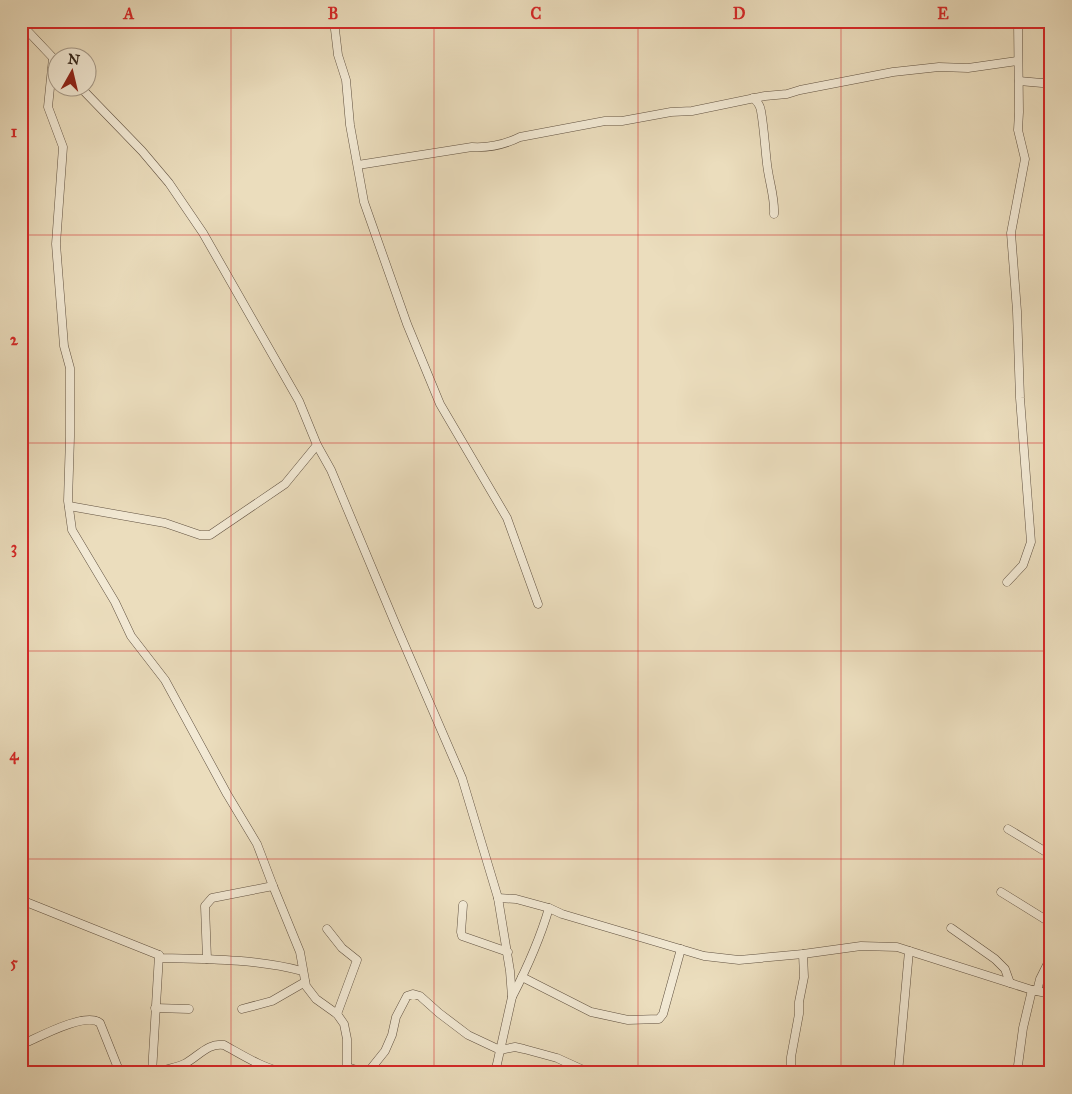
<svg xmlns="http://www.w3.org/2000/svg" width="1072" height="1094" font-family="'IM FELL Great Primer',serif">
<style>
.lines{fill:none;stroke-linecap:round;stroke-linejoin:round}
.minor-casing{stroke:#605140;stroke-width:9}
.minor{stroke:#f2e9d4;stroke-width:8}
.grid{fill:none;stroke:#d62828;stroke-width:1;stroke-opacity:0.55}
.neatline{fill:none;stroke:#d62828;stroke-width:2}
.grid-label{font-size:16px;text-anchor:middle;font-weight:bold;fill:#d62828}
</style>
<rect width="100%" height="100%" fill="#ebddbd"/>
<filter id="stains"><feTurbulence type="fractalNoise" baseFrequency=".004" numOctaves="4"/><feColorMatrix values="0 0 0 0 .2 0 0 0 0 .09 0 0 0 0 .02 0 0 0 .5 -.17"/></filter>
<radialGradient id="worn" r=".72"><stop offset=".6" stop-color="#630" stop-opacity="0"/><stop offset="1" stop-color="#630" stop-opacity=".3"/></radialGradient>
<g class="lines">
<defs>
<g id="minor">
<polyline points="334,21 338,55 346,80 350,125 364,202 407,324 440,404 507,518 538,604"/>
<polyline points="21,24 56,61"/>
<polyline points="53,58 48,107 63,147 56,244 64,346 70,368 70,437 68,501 72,530 115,602 131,636 165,680 227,794 257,844 273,886 300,952 306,986 316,999 337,1014 344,1024 347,1039 347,1073"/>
<polyline points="1019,81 1042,83 1051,81"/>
<polyline points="81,88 142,151 169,183 203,233 299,401 317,445 331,470 395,623 462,778 498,898 510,971 512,997 495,1073"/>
<path d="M753,98C757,101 760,105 761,111C764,128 765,147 767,164C769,182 775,197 774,214"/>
<path d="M358,165L472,147C490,148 504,145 520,137L605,121H622L671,112L692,111L765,96L787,94L800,90L893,72L939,67L968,68L1017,61"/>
<polyline points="69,506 165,523 200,535 210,535 285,484 317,445"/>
<polyline points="1007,582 1023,565 1031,542 1020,398 1017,311 1011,233 1025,159 1018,130 1019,112 1018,21"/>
<polyline points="1008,829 1051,855"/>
<polyline points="1001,892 1051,923"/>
<polyline points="498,898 516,899 549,908"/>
<path d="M21,900L159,955L161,958C208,959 257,959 302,971"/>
<polyline points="463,905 461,932 462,936 508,952"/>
<polyline points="951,928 995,959 1005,969 1010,983"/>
<polyline points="327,929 342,948 357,960 337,1014"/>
<polyline points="207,959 205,906 212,898 273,886"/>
<polyline points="522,977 591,1012 628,1020 659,1019 663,1014 681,949"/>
<polyline points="1037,991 1040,979 1051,957"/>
<path d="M512,997C527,968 540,939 549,908L562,914L704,956L739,960L803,954L861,946L897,947L1032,990L1051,994"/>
<polyline points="155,1008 189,1009"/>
<polyline points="242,1009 272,1001 305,982"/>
<path d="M21,1045C37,1038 86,1011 100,1023L120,1073"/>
<polyline points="347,1067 363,1072 369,1071 385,1051 392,1035 396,1017 407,996 413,994 420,996 439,1013 468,1035 500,1050 515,1047 524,1049 557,1058 590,1073"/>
<polyline points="152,1073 159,955"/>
<path d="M157,1073C165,1069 175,1068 184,1064C197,1058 208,1042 224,1045C244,1056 264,1069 287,1073"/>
<polyline points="791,1073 791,1057 799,1014 799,1002 804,977 803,954"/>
<polyline points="898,1073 909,951"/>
<polyline points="1017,1073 1023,1028 1032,990"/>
</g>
</defs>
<use href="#minor" class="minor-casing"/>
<use href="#minor" class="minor"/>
</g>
<path class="grid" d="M231,21V1073M434,21V1073M638,21V1073M841,21V1073M21,235H1051M21,443H1051M21,651H1051M21,859H1051"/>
<rect width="1072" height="1094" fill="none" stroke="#ebddbd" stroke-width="55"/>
<g transform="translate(72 72) rotate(8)"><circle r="24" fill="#f2e9d4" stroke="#a59988"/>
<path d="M0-4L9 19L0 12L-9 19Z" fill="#8f2418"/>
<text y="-8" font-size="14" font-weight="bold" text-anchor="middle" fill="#312217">N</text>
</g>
<rect x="28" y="28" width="1016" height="1038" class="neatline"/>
<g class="grid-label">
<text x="129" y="19">A</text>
<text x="333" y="19">B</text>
<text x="536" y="19">C</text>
<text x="739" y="19">D</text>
<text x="943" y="19">E</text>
<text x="14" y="137">1</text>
<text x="14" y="345">2</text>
<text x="14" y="553">3</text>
<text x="14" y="760">4</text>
<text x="14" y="968">5</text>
</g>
<rect width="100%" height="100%" filter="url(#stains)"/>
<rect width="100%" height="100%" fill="url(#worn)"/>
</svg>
